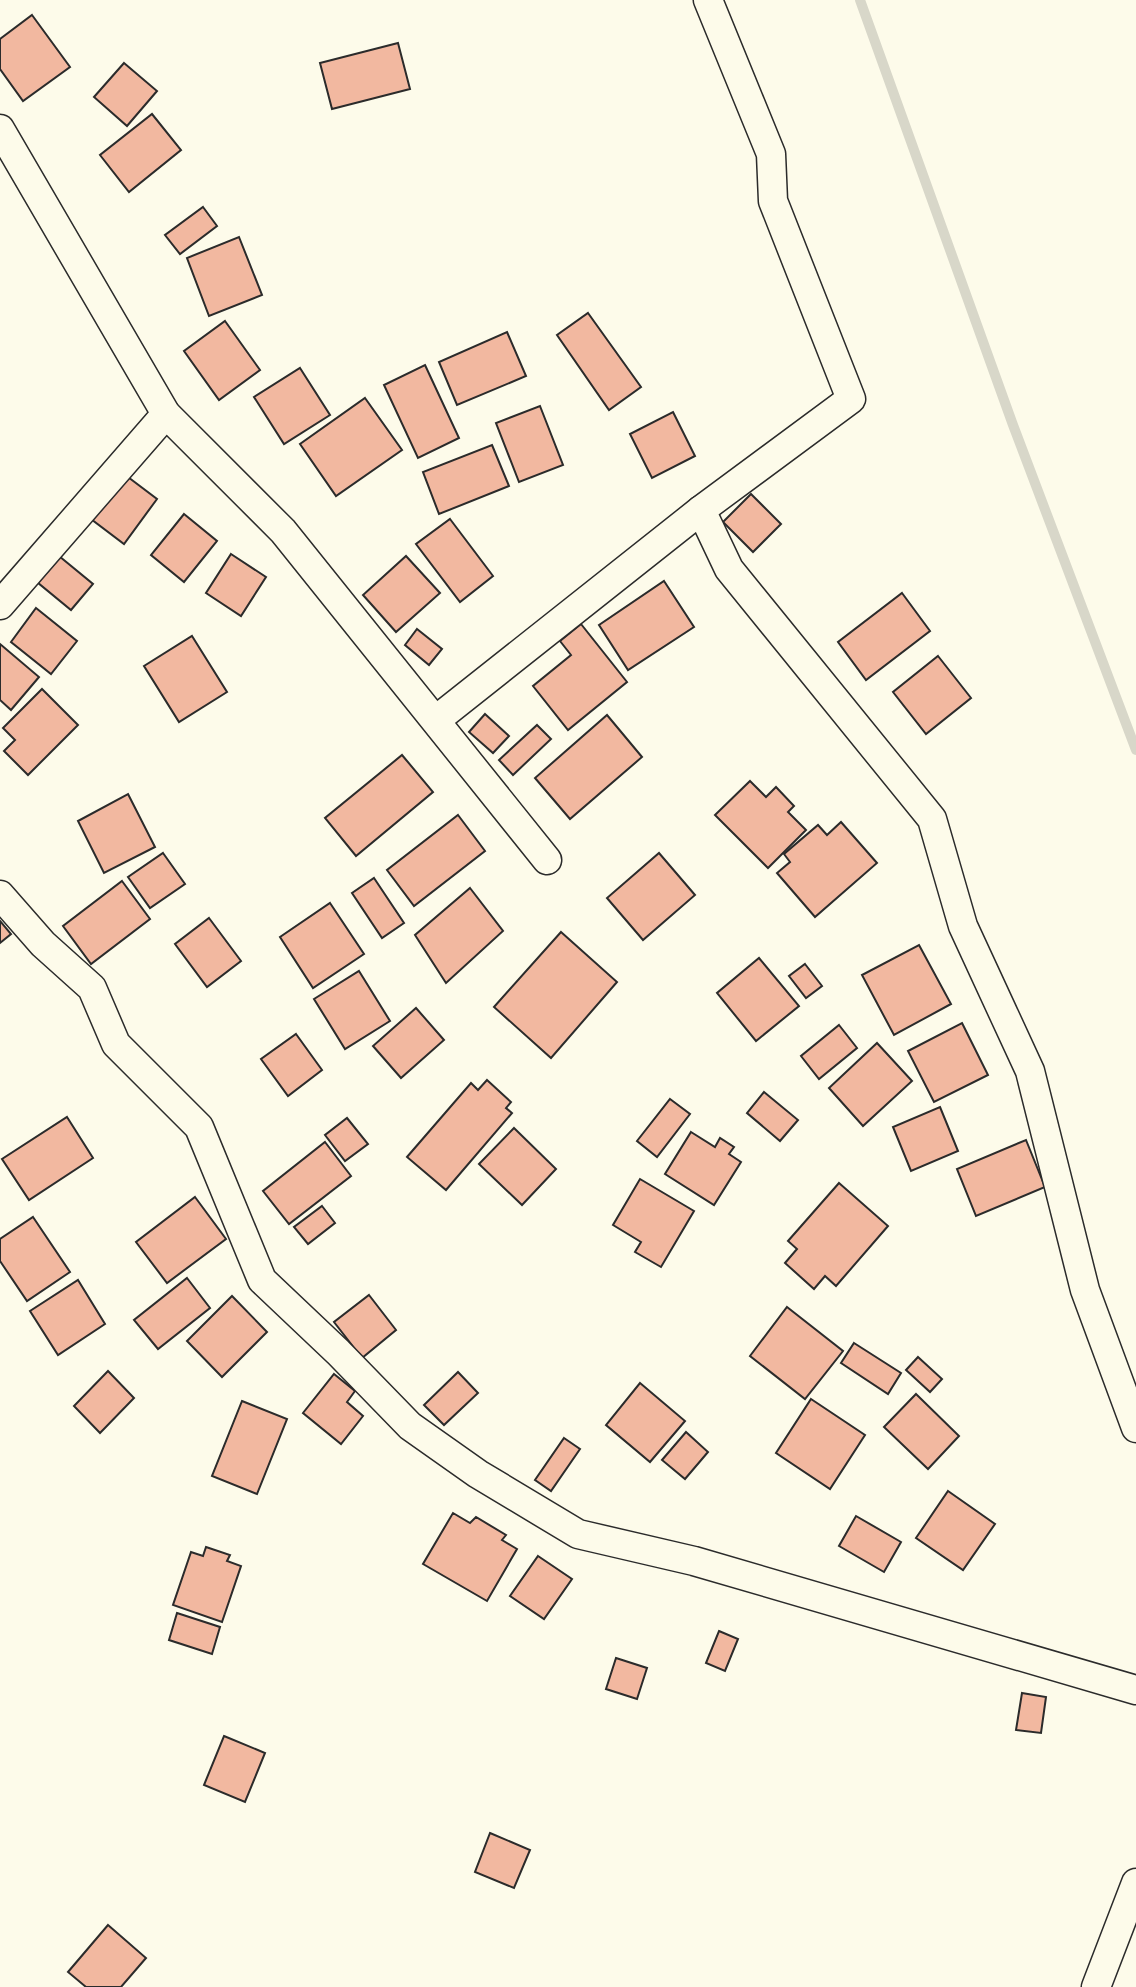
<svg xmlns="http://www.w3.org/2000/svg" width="1136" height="1987" font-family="'DM Sans',sans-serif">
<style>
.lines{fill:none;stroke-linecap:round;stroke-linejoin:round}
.stream{stroke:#d8d7c9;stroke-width:10}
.building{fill:#f2b8a0;stroke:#2b2b2b;stroke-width:2}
.street-casing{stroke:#2b2b2b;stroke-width:31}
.street{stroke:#fdfbea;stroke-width:28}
</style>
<rect width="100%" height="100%" fill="#fdfbea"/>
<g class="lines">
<polyline class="stream" points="860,0 1013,425 1136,750"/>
</g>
<g class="building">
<polygon points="32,15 70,67 23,101 0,69 0,39"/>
<polygon points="398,43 410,89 332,109 320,63"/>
<polygon points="124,63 157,91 127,126 94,97"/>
<polygon points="152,114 181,150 129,192 100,155"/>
<polygon points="203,207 217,226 180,254 165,235"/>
<polygon points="239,237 262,295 209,316 187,258"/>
<polygon points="588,313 641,387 609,410 557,335"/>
<polygon points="225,321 260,370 219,400 184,351"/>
<polygon points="507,332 526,376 457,405 439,362"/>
<polygon points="425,365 459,438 418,458 384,385"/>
<polygon points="300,368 330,415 284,444 254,397"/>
<polygon points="365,398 402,450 336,496 300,444"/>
<polygon points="540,406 563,465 519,482 496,423"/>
<polygon points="673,412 695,456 652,478 630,434"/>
<polygon points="492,445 509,486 439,514 423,472"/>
<polygon points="120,471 157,499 124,544 87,516"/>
<polygon points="751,494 781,524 753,552 723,522"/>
<polygon points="184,514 217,541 184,582 151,555"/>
<polygon points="450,519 493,576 460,602 416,544"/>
<polygon points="231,554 266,577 241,616 206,593"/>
<polygon points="59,556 93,584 71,610 37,582"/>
<polygon points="406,556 440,593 396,632 363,595"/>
<polygon points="664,581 694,627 628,670 599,625"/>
<polygon points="902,593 930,631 866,680 838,642"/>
<polygon points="36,608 77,641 51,674 11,642"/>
<polygon points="581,624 627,682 568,730 533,686 571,655 560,641"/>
<polygon points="417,629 442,649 429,665 405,645"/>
<polygon points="192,636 227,692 179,722 144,666"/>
<polygon points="0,644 39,677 11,710 0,700"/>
<polygon points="938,656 971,698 926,734 893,692"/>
<polygon points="42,689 78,725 28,775 4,751 15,740 3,728"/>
<polygon points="485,714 509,736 493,753 469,732"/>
<polygon points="607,715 642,757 570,819 535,778"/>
<polygon points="537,725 551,739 513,775 499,760"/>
<polygon points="402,755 433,792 356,856 325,818"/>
<polygon points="750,781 766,797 776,787 794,806 788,812 806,830 768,868 715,815"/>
<polygon points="128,794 155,847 104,873 78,821"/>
<polygon points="458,815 485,851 414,906 387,870"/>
<polygon points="841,822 877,863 815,917 777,873 790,862 784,854 818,825 827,835"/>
<polygon points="163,853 185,884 150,908 128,877"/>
<polygon points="659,853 695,895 643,940 607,898"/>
<polygon points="374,878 404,923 382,938 352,893"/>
<polygon points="122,881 150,919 91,964 63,926"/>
<polygon points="470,888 503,931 446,983 415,935"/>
<polygon points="330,903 364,954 313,988 280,937"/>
<polygon points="209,918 241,961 207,987 175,944"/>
<polygon points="0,921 11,934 0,943"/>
<polygon points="561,932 617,982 551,1058 494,1007"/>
<polygon points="919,945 951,1004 894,1035 862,975"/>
<polygon points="759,958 799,1006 756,1041 717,993"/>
<polygon points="805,964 822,986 806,998 789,976"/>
<polygon points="359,971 390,1021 345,1049 314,999"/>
<polygon points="416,1008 444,1040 401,1078 373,1046"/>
<polygon points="962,1023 988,1075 934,1102 908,1051"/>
<polygon points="839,1025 857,1048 819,1079 801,1056"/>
<polygon points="296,1034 322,1070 288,1096 261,1059"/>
<polygon points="877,1043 912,1081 863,1126 829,1088"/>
<polygon points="487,1080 511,1102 506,1108 512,1113 446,1190 407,1157 471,1083 478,1090"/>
<polygon points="764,1092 798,1120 780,1141 747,1113"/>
<polygon points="670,1099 690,1114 657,1157 637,1141"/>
<polygon points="940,1107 958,1151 911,1171 893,1127"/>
<polygon points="67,1117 93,1158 29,1200 2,1159"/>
<polygon points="347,1118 368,1144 345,1161 325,1135"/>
<polygon points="514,1128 556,1169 522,1205 479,1164"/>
<polygon points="691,1132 715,1147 720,1138 734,1147 729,1154 741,1162 714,1205 665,1174"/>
<polygon points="1026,1140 1045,1187 976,1216 957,1169"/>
<polygon points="325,1142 351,1176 289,1224 263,1191"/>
<polygon points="640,1179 694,1211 661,1267 635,1252 641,1242 613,1225"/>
<polygon points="839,1183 888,1226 836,1286 825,1276 814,1289 785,1263 797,1249 788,1241"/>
<polygon points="195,1197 226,1239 167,1283 136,1242"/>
<polygon points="322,1206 335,1223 308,1244 294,1227"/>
<polygon points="33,1217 70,1272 27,1301 0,1261 0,1239"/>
<polygon points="187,1278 210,1308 158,1349 134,1320"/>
<polygon points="78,1280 105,1324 58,1355 30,1311"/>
<polygon points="369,1295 396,1330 362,1358 334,1322"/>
<polygon points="232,1296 267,1332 222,1377 187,1341"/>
<polygon points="787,1307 843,1351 805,1399 750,1356"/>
<polygon points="854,1343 901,1373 888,1394 841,1363"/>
<polygon points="918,1357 942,1379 930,1392 906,1370"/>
<polygon points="108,1371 134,1398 100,1433 74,1406"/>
<polygon points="458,1372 478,1393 444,1425 424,1405"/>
<polygon points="334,1374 355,1391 347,1402 363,1416 341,1444 303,1413"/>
<polygon points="640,1383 685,1421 650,1462 606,1425"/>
<polygon points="916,1394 959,1436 928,1469 884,1427"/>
<polygon points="811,1399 865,1435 830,1489 776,1453"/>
<polygon points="242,1401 287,1419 257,1494 212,1476"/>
<polygon points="686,1432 708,1452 685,1479 662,1460"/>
<polygon points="564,1438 580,1449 551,1491 535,1480"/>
<polygon points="948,1491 995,1524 963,1570 916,1538"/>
<polygon points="453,1513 470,1523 476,1517 506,1535 502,1540 517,1549 487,1601 423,1564"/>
<polygon points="856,1516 901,1542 884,1572 839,1546"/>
<polygon points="206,1547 230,1555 227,1561 241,1566 222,1622 173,1605 191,1552 203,1556"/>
<polygon points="538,1556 572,1579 544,1619 510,1596"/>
<polygon points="177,1613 220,1627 212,1654 169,1640"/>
<polygon points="719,1631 738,1639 725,1671 706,1663"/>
<polygon points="616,1658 647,1668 637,1699 606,1689"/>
<polygon points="1022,1693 1046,1697 1041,1733 1016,1730"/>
<polygon points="224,1736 265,1753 245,1802 204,1785"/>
<polygon points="490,1833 530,1850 514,1888 475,1872"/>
<polygon points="108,1925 146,1958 121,1987 86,1987 68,1972"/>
</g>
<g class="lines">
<defs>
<g id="street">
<polyline points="708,0 771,154 773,201 851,399 701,510 729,569 932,819 963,926 1030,1071 1085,1290 1136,1428"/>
<polyline points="0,129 166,414 283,531 547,860"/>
<polyline points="0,605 166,414"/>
<polyline points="436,720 701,510"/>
<polyline points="0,895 43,944 92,988 116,1044 199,1127 262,1280 338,1352 410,1426 478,1474 578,1534 694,1561 1136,1690"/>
<polyline points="1096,1987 1136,1883"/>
</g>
</defs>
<use href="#street" class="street-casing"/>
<use href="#street" class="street"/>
</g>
</svg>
